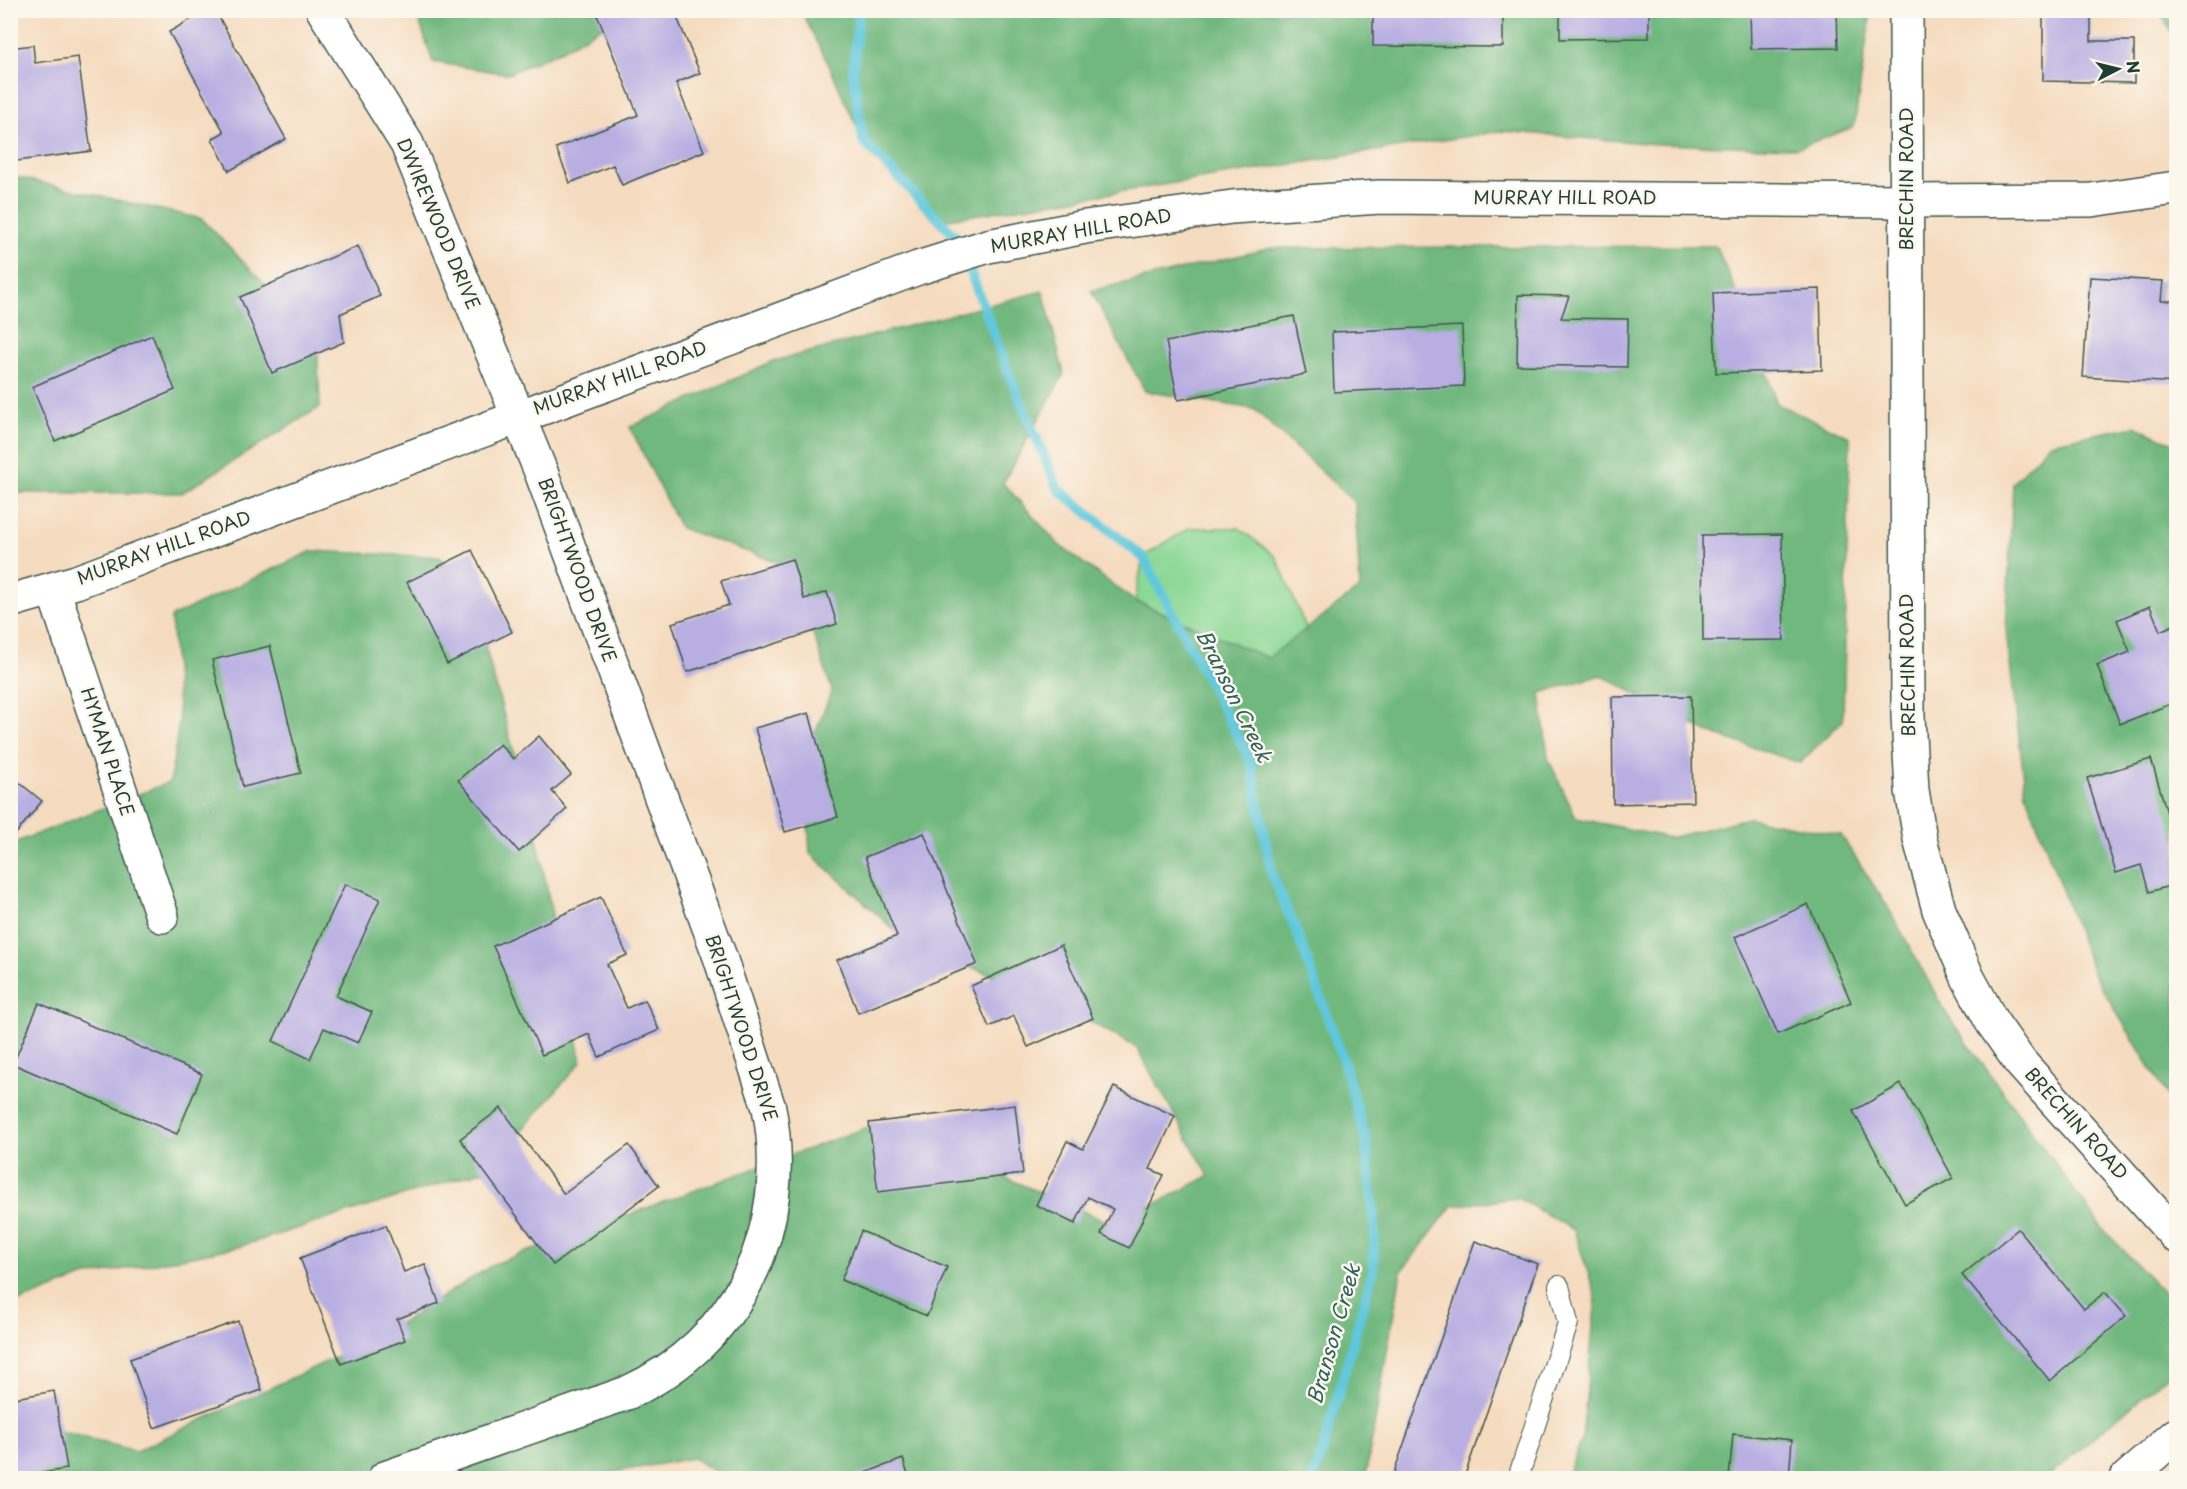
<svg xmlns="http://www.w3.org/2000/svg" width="2187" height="1489" font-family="'Playpen Sans',sans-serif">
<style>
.green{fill:#8cd896;stroke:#568a65;stroke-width:1.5}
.forest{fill:#71b87f;stroke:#487a5a;stroke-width:1.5}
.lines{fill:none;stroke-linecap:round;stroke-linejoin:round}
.stream{stroke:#60c8dc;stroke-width:10}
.building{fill:#b8aee2}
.lane-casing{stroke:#3f5549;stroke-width:22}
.street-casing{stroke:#3f5549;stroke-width:36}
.lane{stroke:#fff;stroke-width:20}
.street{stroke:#fff;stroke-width:33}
.labels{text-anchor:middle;stroke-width:5;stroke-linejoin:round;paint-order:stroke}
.street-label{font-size:18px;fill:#1f3d34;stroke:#fbf7ec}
.water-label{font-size:20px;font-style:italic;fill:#2f605e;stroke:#fbf7ec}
</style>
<rect width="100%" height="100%" fill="#fbf7ec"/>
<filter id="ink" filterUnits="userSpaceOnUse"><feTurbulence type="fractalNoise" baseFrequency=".0167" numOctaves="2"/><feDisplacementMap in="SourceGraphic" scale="12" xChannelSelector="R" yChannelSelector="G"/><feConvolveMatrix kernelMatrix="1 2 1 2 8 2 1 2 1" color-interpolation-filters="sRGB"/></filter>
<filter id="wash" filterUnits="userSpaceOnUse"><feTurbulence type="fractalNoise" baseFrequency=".008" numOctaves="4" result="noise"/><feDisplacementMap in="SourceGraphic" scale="24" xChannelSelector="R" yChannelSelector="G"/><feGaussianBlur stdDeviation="1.35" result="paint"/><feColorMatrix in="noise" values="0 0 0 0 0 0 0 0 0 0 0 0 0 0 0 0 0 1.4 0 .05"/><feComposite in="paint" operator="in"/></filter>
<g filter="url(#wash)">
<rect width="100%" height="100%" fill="#f5dbbf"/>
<polygon class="green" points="1189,528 1239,528 1276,557 1332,689 1135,601 1143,557"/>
<g class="forest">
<polygon points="416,11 628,11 564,49 508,74 433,62"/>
<polygon points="801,11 1871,11 1854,127 1797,148 1656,144 1501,131 942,220 863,141 827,61"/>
<polygon points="2158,11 2176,11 2176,38"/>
<polygon points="11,176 202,219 317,338 320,407 182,493 11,493"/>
<polygon points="1716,246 1745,312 1777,404 1850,437 1843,720 1800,763 1707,732 1601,675 1540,693 1548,758 1576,818 1670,838 1748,818 1841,835 1887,906 1947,1015 2102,1228 2176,1305 2176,1349 2169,1374 2046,1478 1566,1478 1582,1439 1596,1297 1574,1230 1518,1198 1452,1206 1401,1272 1365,1478 726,1478 693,1458 582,1478 11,1478 10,1418 136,1451 381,1336 494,1264 865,1128 953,1155 1115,1225 1209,1176 1136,1047 1033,990 912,946 810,853 804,762 832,690 791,567 680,528 630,427 771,362 1043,291 1064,374 1003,483 1059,545 1135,601 1268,658 1360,588 1355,503 1254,409 1145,391 1091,291 1271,248"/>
<polygon points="2135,426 2176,444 2176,1110 2094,975 2026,794 2006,631 2013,483 2050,443"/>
<polygon points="312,551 440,557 480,627 537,838 581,1062 488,1169 238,1247 83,1277 11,1305 11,844 170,782 179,722 171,617"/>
</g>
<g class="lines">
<polyline class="stream" points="859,10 853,72 863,141 958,239 1007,369 1058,489 1143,557 1251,762 1272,875 1298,935 1342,1057 1366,1141 1375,1228 1373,1271 1320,1459 1312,1478"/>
</g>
<g id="blocks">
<g class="building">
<polygon points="207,10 215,10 286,139 229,171 212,139 224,132 169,32"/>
<polygon points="595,10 674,10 700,73 676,83 704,151 622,185 613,165 570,183 556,148 638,115"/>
<polygon points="1373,10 1503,10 1503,47 1373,46"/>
<polygon points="1560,10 1649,10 1649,38 1560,39"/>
<polygon points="1750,10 1837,10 1838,48 1751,49"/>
<polygon points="2043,10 2091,10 2091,41 2134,41 2134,83 2043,81"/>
<polygon points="33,45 35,63 78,57 91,151 10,162 10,48"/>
<polygon points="358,246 380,296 340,314 344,342 272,373 240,297"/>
<polygon points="2090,277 2163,281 2161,301 2176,301 2176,383 2083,377"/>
<polygon points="1820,289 1822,370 1716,373 1713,293"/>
<polygon points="1518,295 1569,296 1561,318 1628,319 1627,367 1517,365"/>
<polygon points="1294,316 1306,374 1178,400 1166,342"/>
<polygon points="1462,326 1464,386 1334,392 1332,332"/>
<polygon points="152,335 175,390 55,441 32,387"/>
<polygon points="1782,534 1784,640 1703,641 1702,535"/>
<polygon points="472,550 512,632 447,664 407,582"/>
<polygon points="792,559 804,599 827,592 837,624 687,672 672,623 729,605 721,581"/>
<polygon points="2150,606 2160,631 2176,624 2176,702 2120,724 2097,665 2130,652 2117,620"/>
<polygon points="270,646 301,773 243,787 212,660"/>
<polygon points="1691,696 1693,802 1613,804 1612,697"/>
<polygon points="809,713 838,817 785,832 755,728"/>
<polygon points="539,736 571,775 552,791 567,809 519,852 458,780 500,744 513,759"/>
<polygon points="2151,759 2176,843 2176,884 2149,892 2141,865 2116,873 2087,778"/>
<polygon points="10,775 42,801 10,841"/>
<polygon points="924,833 977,964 858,1013 837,960 897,936 865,857"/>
<polygon points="345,884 380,899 336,996 372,1012 358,1043 324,1028 310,1059 273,1041"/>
<polygon points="601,897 627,955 607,964 627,1008 645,1000 659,1030 599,1057 589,1034 542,1055 493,946"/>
<polygon points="1808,904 1851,1002 1778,1034 1735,937"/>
<polygon points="1061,945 1093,1018 1028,1047 1014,1016 989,1027 971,986"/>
<polygon points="39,1003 202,1074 177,1134 13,1064"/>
<polygon points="1901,1084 1953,1178 1905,1204 1853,1111"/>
<polygon points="1114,1087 1175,1116 1150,1169 1164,1175 1129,1248 1101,1234 1113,1209 1088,1197 1075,1224 1036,1205 1067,1141 1083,1149"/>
<polygon points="1015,1105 1023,1174 878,1192 869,1123"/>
<polygon points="501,1108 564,1194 629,1145 659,1186 553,1265 460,1139"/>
<polygon points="386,1225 404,1272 425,1264 439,1303 397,1319 405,1340 341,1364 300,1258"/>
<polygon points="2018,1229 2084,1309 2105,1292 2126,1316 2050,1381 1962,1275"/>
<polygon points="861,1231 947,1267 927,1316 841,1280"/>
<polygon points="1475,1241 1538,1264 1464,1478 1392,1478"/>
<polygon points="238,1321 262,1390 154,1428 130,1359"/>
<polygon points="54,1391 67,1469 10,1478 10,1399"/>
<polygon points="1733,1434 1792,1440 1789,1478 1729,1478"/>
<polygon points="903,1459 909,1478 851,1478"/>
</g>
</g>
</g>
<g filter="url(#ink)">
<use href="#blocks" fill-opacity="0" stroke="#3f5549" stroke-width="1.5"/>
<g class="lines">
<defs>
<polyline id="lane" points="1518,1478 1568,1323 1559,1286"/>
<g id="street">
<path d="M323,10L407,144L541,472L720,957L769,1108C792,1229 740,1341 627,1393L385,1478"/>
<polyline points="1906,10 1908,716 1912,790 1920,839 1939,910 1968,978 1992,1022 2020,1062 2176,1236"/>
<polyline points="53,589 162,916"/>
<polyline points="10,601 76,582 918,268 988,246 1085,227 1232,207 1380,197 1907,201 2091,200 2176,188"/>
<polyline points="2127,1478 2176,1435"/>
</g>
</defs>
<use href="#lane" class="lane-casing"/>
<use href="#street" class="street-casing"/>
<use href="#lane" class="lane"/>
<use href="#street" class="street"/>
</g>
</g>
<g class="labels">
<g class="street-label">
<text transform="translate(1907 179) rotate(-90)" y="6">BRECHIN ROAD</text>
<text x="1565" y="204">MURRAY HILL ROAD</text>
<text transform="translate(438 224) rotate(67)" y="6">DWIREWOOD DRIVE</text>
<text transform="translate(1081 231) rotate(-10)" y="6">MURRAY HILL ROAD</text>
<text transform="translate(620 378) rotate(-20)" y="6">MURRAY HILL ROAD</text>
<text transform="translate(164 548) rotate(-20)" y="6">MURRAY HILL ROAD</text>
<text transform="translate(577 570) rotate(70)" y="6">BRIGHTWOOD DRIVE</text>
<text transform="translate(1908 665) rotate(-91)" y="6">BRECHIN ROAD</text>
<text transform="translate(107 752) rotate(72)" y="6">HYMAN PLACE</text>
<text transform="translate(741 1028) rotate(72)" y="6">BRIGHTWOOD DRIVE</text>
<text transform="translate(2076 1124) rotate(48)" y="6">BRECHIN ROAD</text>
</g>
<g class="water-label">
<text transform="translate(1234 696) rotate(64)" y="7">Branson Creek</text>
<text transform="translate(1334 1334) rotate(-74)" y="7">Branson Creek</text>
</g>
</g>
<rect width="2187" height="1489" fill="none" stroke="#fbf7ec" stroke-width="36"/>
<g transform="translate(2118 69) rotate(83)" stroke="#fbf7ec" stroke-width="4.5" paint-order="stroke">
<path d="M0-4.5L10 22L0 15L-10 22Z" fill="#1f3d34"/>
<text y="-9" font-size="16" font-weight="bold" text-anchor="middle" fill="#1f3d34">N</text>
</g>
</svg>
